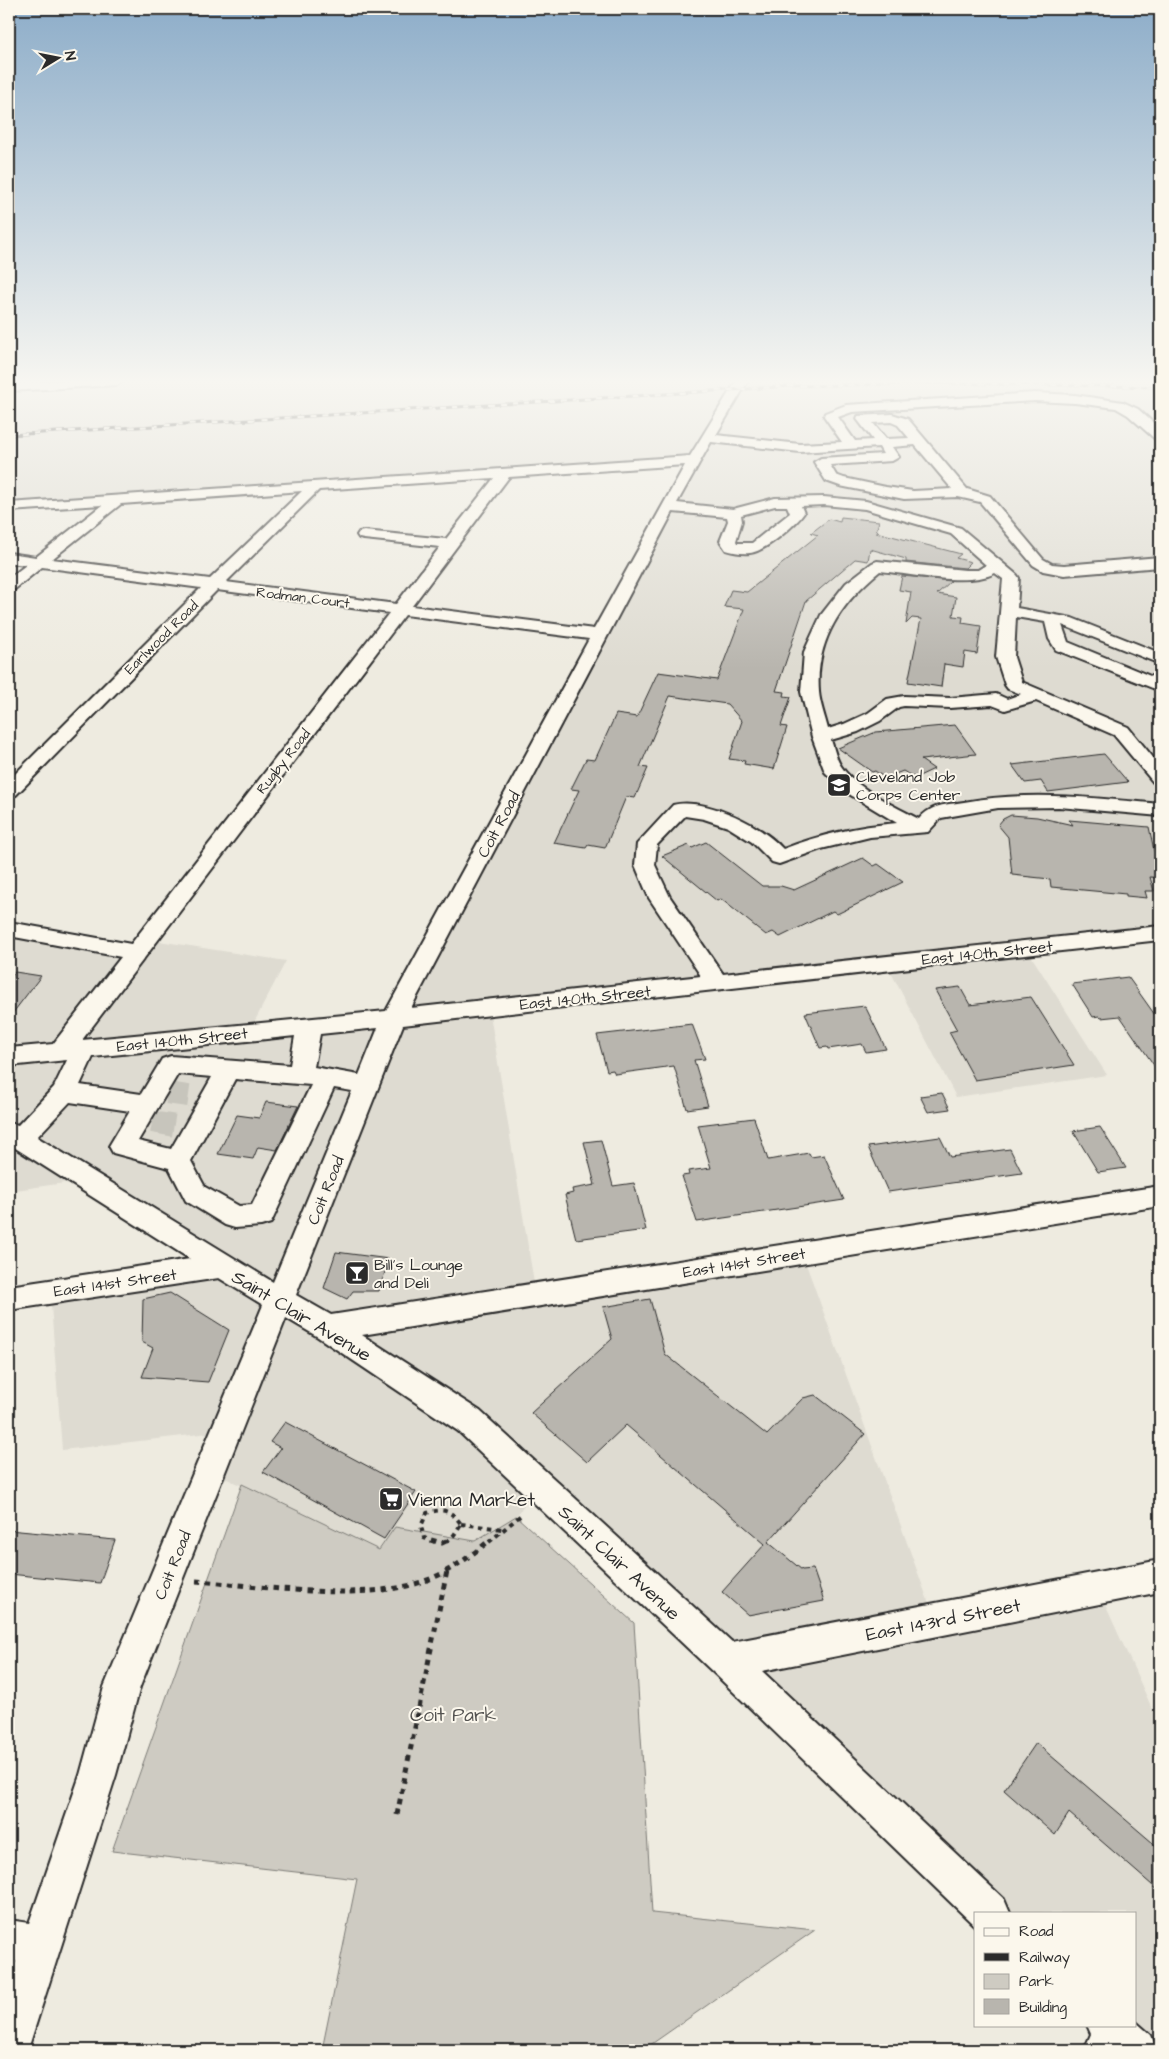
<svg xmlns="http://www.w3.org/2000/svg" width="1169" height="2059" font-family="'Architects Daughter',sans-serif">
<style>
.built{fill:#dedbd1}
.green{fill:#cecbc2;stroke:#7c7b76}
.building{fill:#b8b5ae;stroke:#2b2b2b}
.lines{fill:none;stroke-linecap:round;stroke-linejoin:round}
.minor-tunnel{stroke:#c7c5bc;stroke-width:22;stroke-dasharray:22 11;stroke-linecap:butt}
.minor-casing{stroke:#2b2b2b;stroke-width:4}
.path-far1{stroke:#2b2b2b;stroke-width:4;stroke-dasharray:4.5 4.5;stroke-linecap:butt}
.path{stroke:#2b2b2b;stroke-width:5;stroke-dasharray:5.5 5.5;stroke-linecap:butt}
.minor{fill:#fbf7ec;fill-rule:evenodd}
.rail-casing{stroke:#2b2b2b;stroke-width:3}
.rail{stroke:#fbf7ec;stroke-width:2;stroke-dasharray:6;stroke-linecap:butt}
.labels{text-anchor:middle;stroke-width:4;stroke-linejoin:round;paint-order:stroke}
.far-street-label{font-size:14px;fill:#2b2b2b;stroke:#fbf7ec}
.poi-label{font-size:16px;fill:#2b2b2b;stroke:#fbf7ec;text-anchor:start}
.street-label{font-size:16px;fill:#2b2b2b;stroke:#fbf7ec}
.near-street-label{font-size:19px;fill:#2b2b2b;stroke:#fbf7ec}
.near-poi-label{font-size:19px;fill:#2b2b2b;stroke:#fbf7ec;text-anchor:start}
.near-park-label{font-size:19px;fill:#545351;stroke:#fbf7ec}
</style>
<rect width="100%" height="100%" fill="#eeebe0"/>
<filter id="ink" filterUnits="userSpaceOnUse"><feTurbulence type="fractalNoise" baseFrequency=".02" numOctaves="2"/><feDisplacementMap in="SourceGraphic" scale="10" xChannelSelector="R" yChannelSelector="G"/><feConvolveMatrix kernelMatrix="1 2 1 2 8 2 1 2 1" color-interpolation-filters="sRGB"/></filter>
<g filter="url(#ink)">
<polygon class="built" points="9,381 1160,381 1160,933 1026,948 1107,1075 956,1097 886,963 489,1008 536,1295 802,1253 935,1620 1098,1589 1160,1726 1160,2050 1136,2050 1122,2038 1135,2025 1135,1913 990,1913 540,1487 516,1516 475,1541 379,1550 210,1471 226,1431 62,1450 50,1292 221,1266 85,1180 9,1191 9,929 136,952 146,939 286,961 249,1032 394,1018 694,460 9,507"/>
<polygon class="green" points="242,1484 379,1550 395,1527 475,1541 516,1516 634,1623 652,1913 815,1930 643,2050 322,2050 357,1879 112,1851"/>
<g class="building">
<polygon points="841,517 879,521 876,532 961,554 956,558 971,562 965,568 906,562 906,559 870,549 868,561 855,559 806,601 776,691 785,692 784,696 791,697 781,726 787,727 774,769 744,764 745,761 729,759 742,721 727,704 670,696 640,767 648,768 635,798 626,797 605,848 588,845 586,848 554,843 579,790 571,789 586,759 595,760 616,714 637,717 658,672 717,680 744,609 724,607 731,590 747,592 818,535 811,533 829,519 840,522"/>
<polygon points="902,576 951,581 937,594 956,597 953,616 963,617 962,623 981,626 977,654 965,652 963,667 944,664 941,687 908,682 921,619 912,618 906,624 911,592 899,590"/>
<polygon points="955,725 976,754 921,760 934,769 915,778 903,771 885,778 875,771 872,772 838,748 876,732"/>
<polygon points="1104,754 1128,782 1048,792 1041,781 1025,783 1012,765"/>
<polygon points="1011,815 1037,817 1073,825 1069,820 1149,827 1160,878 1150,877 1154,891 1145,891 1147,898 1126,896 1126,894 1051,887 1050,879 1012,875 1008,837 998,825 1003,819"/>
<polygon points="706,842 762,886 781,886 794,890 863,858 874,866 878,864 903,882 837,914 833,911 780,937 773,932 766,935 721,899 717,901 662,856 689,845 692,848"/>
<polygon points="15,972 41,976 9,1018 9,980"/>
<polygon points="1128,977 1160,1022 1160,1074 1120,1016 1101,1018 1099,1016 1093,1017 1072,984"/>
<polygon points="960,987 970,1005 1031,997 1074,1065 975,1080 949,1032 957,1030 935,990"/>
<polygon points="865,1006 886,1049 866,1052 862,1044 828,1049 827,1047 820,1048 805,1013"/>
<polygon points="692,1024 705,1059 694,1060 708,1106 687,1109 674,1066 615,1074 613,1070 607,1071 597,1035"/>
<polygon points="942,1093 950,1109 928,1112 920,1096"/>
<polygon points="266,1102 298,1106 277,1150 258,1147 253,1159 218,1154 237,1115 259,1118"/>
<polygon points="754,1118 768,1160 809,1153 811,1157 824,1155 844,1200 697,1222 682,1176 689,1175 688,1171 711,1168 698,1125"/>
<polygon points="1100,1127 1126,1168 1098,1172 1073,1131"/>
<polygon points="940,1137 950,1157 1010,1149 1022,1173 888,1192 868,1147"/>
<polygon points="601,1140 613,1186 634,1183 646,1230 576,1239 565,1195 573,1193 572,1189 595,1185 584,1142"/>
<polygon points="336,1252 389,1259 379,1291 353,1291 347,1299 324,1288"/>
<polygon points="170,1293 229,1330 208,1382 142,1377 153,1348 142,1342 143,1299"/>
<polygon points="650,1299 665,1354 767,1435 803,1398 815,1395 865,1434 768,1542 802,1570 813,1569 824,1601 748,1615 722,1592 765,1544 626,1425 587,1462 531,1413 612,1339 603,1307"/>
<polygon points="285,1422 416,1492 384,1539 263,1472 281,1448 270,1442"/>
<polygon points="9,1530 115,1540 100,1583 9,1574"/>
<polygon points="1036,1743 1160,1849 1160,1892 1069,1813 1055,1835 1004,1790"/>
</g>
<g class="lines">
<g class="minor-tunnel">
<polyline points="167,1093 195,1097"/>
<polyline points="152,1122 182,1127"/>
</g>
<defs>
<g id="minor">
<polygon points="52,381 123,381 117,385 9,391 9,383"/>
<path d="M736,381H748L716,435L800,444L842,442L824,416L825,413L846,405L1035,393L1075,395L1123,402L1138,409L1160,429V440L1155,439L1128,415L1116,408L1075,403L1035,401L852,412L838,417L855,441L873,440L857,419L858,416L892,414L908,419L967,489L990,496L1043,559L1052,564L1064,565L1160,557V567L1064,575L1043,571L1033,565L980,502L958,497L904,499L840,486L826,481L814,462L821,458L883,454L879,447L800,452L711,442L677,503L733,509L775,498L824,497L866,501L961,528L1017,575L1019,578L1017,608L1072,618L1160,653V664L1062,625L1068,642L1160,680V691L1056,650L1049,639L1045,622L1016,617L1014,657L1022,682L1128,727L1160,766V784L1153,782L1114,735L1036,701L1005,710L992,705L950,708L904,706L899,707L880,721L858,732L831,740C834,748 836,759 841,766C855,788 896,807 919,819C932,804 945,805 964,802C1032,790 1092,798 1160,804V816L1059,807L998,808L941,818L928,832L870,837L821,849L779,864L772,862L752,842L728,827L704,819L685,816L657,845L655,865L670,897L723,974L1160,926V940L403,1025L296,1295L331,1315L1160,1186V1206L362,1335L480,1411L732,1642L1160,1560V1592L762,1671L1004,1899L1010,1913H975V1926L714,1673L458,1431L318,1337L286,1318L140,1687L116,1775L30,2043L27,2050H9V1982L16,1961L9,1960V1920L29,1923L80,1775L104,1687L263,1305L219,1278L9,1310V1286L190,1259L9,1144V1123L18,1125L54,1087L67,1060L9,1066V1048L53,1044L121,957L9,936V922L131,944L389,613L217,590L16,795L9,797V780L201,588L42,567L15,589L9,591V578L26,565L9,563V553L36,557L102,505L9,511V503L690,456ZM891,422L898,425L909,438L886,439L873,423ZM915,445L952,489L913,491L886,487L844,478L836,475L830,465L892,461L899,457L892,447ZM685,465L594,629L412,606L509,477ZM494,478L446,539L364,531L359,532L357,535L359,538L364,539L440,547L396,604L226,582L319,490ZM302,491L210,579L52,559L121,504ZM824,505L865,509L951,534L986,565L978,570H965L877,561L872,563L846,583L821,615L804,652L801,692L812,737L825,772L844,791L897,823C858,826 819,835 783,849C762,825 705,797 673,805L637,844L635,865L649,898L701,976L411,1008L673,512L727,517L728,521L720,541L726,550C733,552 742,554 750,553C764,552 796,525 804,513L801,506ZM775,506H787L790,513L752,543H737L736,541L742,521L741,515ZM880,571C911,574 969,587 995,573L1003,579L996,657L1005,685L1008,689L1021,694L1007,699L996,694L950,698L904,696L887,699L868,713L844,724L828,729C825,717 820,704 819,692C815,640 842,602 880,571ZM405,615L589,639L386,1011L82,1040ZM378,1028L359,1075L314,1067L320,1034ZM295,1036L290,1065L171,1056L162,1059L141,1094L80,1085L93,1057ZM178,1074L212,1077L171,1149L138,1141ZM235,1079L311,1085L252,1205L239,1206L205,1187L191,1161ZM334,1088L352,1091L273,1282L37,1137L70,1102L130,1111L109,1146L113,1153L169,1168L186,1201L225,1225L235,1228L261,1226L271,1223Z"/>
<polygon points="1135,2021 1151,2035 1157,2050 1084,2050 1091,2034 1087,2025 1135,2025"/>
</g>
</defs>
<use href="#minor" class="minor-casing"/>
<g class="path-far1">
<polyline points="461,1524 502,1529"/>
<path d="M435,1542L424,1538L421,1526L427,1513C443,1508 451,1510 461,1524"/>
<polyline points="446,1542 454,1535 461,1524"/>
<polyline points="489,1542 521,1515"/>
</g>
<g class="path">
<polyline points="431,1540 442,1543 448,1540"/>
<path d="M196,1581C264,1586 367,1604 430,1579C452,1570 472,1555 490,1540"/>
<polyline points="397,1815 447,1571"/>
</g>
<use href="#minor" class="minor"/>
<defs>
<polyline id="rail" points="9,435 792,386 946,383 1160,387"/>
</defs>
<use href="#rail" class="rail-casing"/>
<use href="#rail" class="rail"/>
</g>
</g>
<linearGradient id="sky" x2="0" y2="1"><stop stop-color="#8dadc9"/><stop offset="0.57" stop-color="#f7f6f1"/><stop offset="1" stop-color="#f7f6f1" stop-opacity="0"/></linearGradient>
<rect width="1169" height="669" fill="url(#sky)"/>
<defs>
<symbol id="school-square" viewBox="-11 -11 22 22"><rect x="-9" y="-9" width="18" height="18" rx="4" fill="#2b2b2b" stroke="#fbf7ec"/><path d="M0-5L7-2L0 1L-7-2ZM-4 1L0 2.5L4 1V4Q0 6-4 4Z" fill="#fff"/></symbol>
<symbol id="bar-square" viewBox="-11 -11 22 22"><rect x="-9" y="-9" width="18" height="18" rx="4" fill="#2b2b2b" stroke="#fbf7ec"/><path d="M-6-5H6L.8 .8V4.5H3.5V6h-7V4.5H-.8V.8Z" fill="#fff"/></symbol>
<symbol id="supermarket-square" viewBox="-11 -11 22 22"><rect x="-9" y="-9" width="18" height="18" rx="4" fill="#2b2b2b" stroke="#fbf7ec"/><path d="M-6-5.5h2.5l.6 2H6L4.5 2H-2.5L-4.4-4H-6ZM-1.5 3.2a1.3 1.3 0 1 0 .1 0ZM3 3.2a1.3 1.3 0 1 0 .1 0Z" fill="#fff"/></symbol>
</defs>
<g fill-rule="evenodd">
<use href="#school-square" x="825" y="771" width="28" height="28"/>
<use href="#bar-square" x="343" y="1259" width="28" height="28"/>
<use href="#supermarket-square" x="377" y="1485" width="28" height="28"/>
</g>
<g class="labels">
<g class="far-street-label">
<text transform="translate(303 597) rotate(7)" y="5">Rodman Court</text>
<text transform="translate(161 637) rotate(-45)" y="5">Earlwood Road</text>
<text transform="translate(283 761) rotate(-52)" y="5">Rugby Road</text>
</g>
<g class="poi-label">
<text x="856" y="782">Cleveland Job<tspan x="856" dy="18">Corps Center</tspan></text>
<text x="374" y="1270">Bill's Lounge<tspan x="374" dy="18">and Deli</tspan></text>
</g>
<g class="street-label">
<text transform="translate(498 824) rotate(-62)" y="6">Coit Road</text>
<text transform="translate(987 952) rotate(-6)" y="6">East 140th Street</text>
<text transform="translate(585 997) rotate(-6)" y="6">East 140th Street</text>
<text transform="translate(182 1039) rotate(-6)" y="6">East 140th Street</text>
<text transform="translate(325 1190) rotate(-68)" y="6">Coit Road</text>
<text transform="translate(744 1262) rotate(-9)" y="6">East 141st Street</text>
<text transform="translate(115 1282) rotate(-8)" y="6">East 141st Street</text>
<text transform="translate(172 1565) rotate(-68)" y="6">Coit Road</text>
</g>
<g class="near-street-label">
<text transform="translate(302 1315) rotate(31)" y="7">Saint Clair Avenue</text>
<text transform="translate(620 1562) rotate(43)" y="7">Saint Clair Avenue</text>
<text transform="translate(943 1619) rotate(-11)" y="7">East 143rd Street</text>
</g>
<g class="near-poi-label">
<text x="408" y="1506">Vienna Market</text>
</g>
<g class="near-park-label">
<text x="453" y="1721">Coit Park</text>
</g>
</g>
<rect width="1169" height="2059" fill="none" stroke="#fbf7ec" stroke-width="30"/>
<rect x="15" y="15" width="1139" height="2029" fill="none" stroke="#2b2b2b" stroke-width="2" filter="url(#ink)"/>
<rect x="974" y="1912" width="162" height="115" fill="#fbf7ec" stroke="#a8a59f"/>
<rect x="984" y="1928" width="25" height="8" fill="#fbf7ec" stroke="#a8a59f"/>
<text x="1019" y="1936" font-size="15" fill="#2b2b2b">Road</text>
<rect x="984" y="1953" width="25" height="8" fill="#2b2b2b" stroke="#a8a59f"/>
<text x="1019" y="1962" font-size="15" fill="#2b2b2b">Railway</text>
<rect x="984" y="1974" width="25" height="15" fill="#cecbc2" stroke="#a8a59f"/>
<text x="1019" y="1986" font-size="15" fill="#2b2b2b">Park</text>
<rect x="984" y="1999" width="25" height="15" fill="#b8b5ae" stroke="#a8a59f"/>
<text x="1019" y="2012" font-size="15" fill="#2b2b2b">Building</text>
<g transform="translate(58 58) rotate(80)" stroke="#fbf7ec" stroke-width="4" paint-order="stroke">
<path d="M0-4L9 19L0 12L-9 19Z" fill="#2b2b2b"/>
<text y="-8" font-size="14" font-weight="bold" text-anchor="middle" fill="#2b2b2b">N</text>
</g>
</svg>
